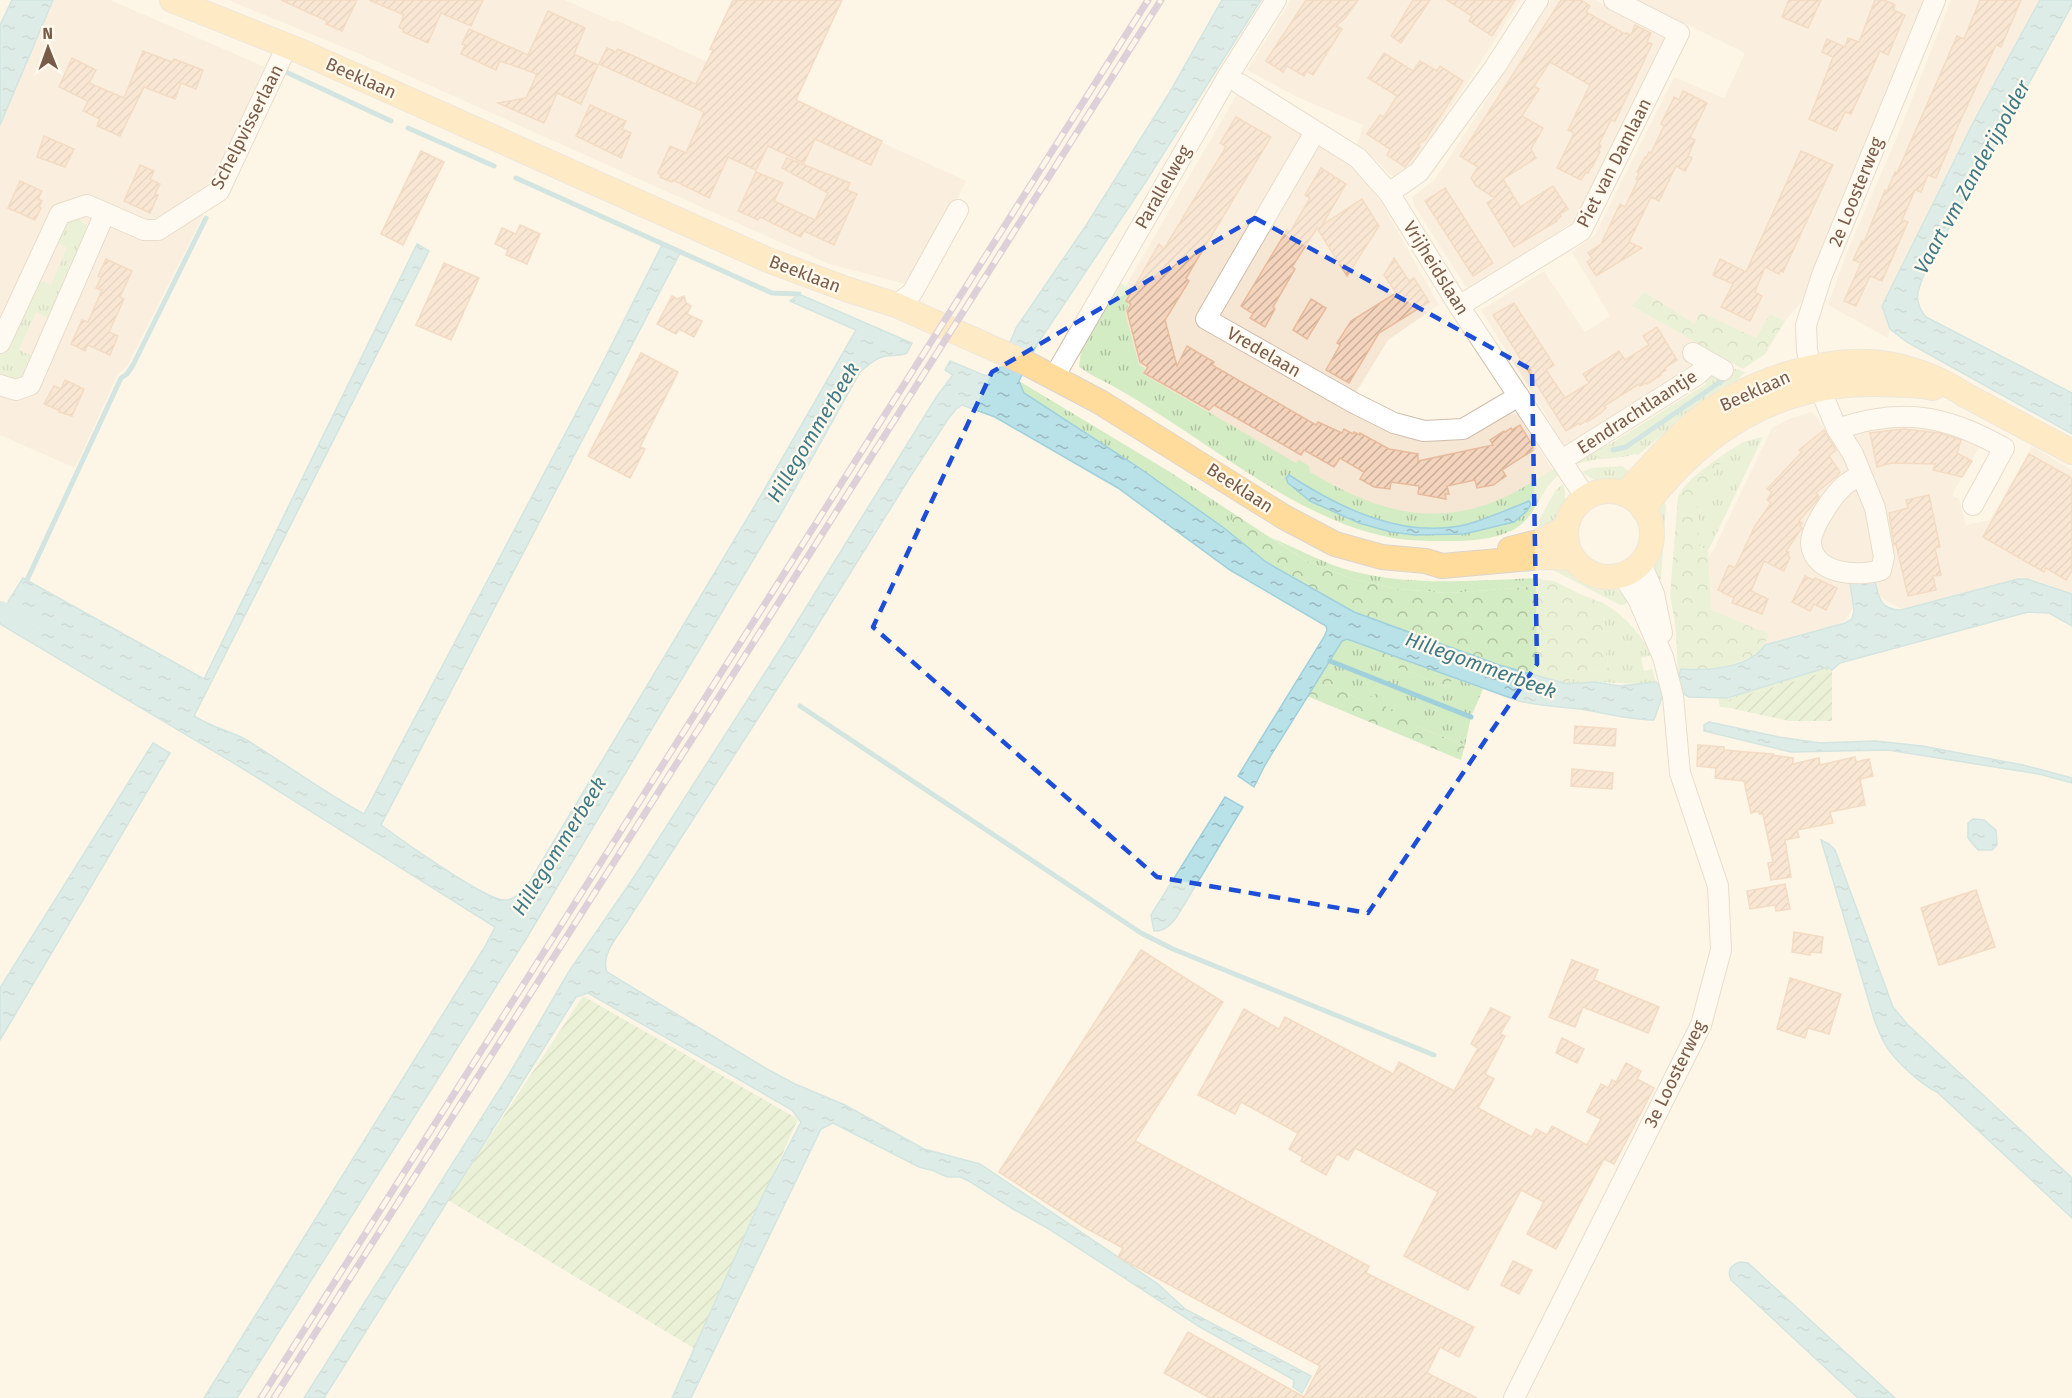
<svg xmlns="http://www.w3.org/2000/svg" width="2072" height="1398" font-family="'Fira Sans',sans-serif">
<style>
.residential{fill:#f6e7d4}
.grass{fill:url(#grass-tufts)}
.forest{fill:url(#forest-crowns)}
.garden{fill:url(#garden-furrows)}
.water{fill:url(#water-ripples);stroke:#9fd0db;stroke-width:1.5}
.lines{fill:none;stroke-linecap:round;stroke-linejoin:round}
.stream{stroke:#9fd0db;stroke-width:5}
.canal{stroke:#b9e1e8;stroke-width:20}
.building{fill:url(#building-hatch);stroke:#e8ba9c;stroke-width:1.5}
.minor-casing{stroke:#d0bdab;stroke-width:22}
.major-casing{stroke:#dcd4d0;stroke-width:26}
.minor{stroke:#fff;stroke-width:20}
.major{stroke:#ffdc9c;stroke-width:24}
.rail-casing{stroke:#b8a3c8;stroke-width:7}
.rail{stroke:#fff9ee;stroke-width:4.5;stroke-dasharray:14;stroke-linecap:butt}
.marked{fill:none;stroke:#1d4ed8;stroke-width:4.5;stroke-dasharray:12 8;stroke-linejoin:round}
.labels{text-anchor:middle;stroke-width:4.5;stroke-linejoin:round;paint-order:stroke}
.street-label{font-size:18px;fill:#795b49;stroke:#fff9ee}
.water-label{font-size:20px;font-style:italic;fill:#3f7986;stroke:#fff9ee}
</style>
<defs>
<pattern id="grass-tufts" width="24" height="20" patternUnits="userSpaceOnUse" patternTransform="scale(1.5)"><rect width="24" height="20" fill="#d3ecc4"/><path d="M3 7l-1-3M5 7V3M7 7l1-3M15 17l-1-3M17 17v-4M19 17l1-3" fill="none" stroke="#b0c2a1"/></pattern>
<pattern id="forest-crowns" width="20" height="18" patternUnits="userSpaceOnUse" patternTransform="scale(1.5)"><rect width="20" height="18" fill="#d3ecc4"/><path d="M2 6a3 3 0 1 1 6 0M12 15a3 3 0 1 1 6 0" fill="none" stroke="#b0c2a1"/></pattern>
<pattern id="garden-furrows" width="10" height="10" patternUnits="userSpaceOnUse" patternTransform="scale(1.5)"><rect width="10" height="10" fill="#d3ecc4"/><path d="M-1 1l2-2M0 10L10 0M9 11l2-2" fill="none" stroke="#b0c2a1"/></pattern>
<pattern id="water-ripples" width="26" height="14" patternUnits="userSpaceOnUse" patternTransform="scale(1.5)"><rect width="26" height="14" fill="#b9e1e8"/><path d="M2 4q2-2 4 0t4 0M15 11q2-2 4 0t4 0" fill="none" stroke="#9bb9be"/></pattern>
<pattern id="building-hatch" width="6" height="6" patternUnits="userSpaceOnUse" patternTransform="scale(1.5)"><rect width="6" height="6" fill="#f4d4bc"/><path d="M-1 1l2-2M0 6l6-6M5 7l2-2" fill="none" stroke="#caaf9b"/></pattern>
</defs>
<rect width="100%" height="100%" fill="#fdf5e6"/>
<g class="residential">
<polygon points="53,0 110,0 265,67 210,186 203,216 127,367 118,374 75,468 0,435 0,125"/>
<polygon points="228,0 565,0 614,22 616,20 966,181 913,286 829,264 355,52"/>
<polygon points="1291,0 1521,0 1414,164 1396,177 1388,173 1377,161 1357,147 1363,125 1297,97 1247,70"/>
<polygon points="1551,0 1595,0 1662,32 1664,34 1664,40 1583,208 1573,222 1476,286 1466,287 1415,207 1412,197 1434,180 1442,169"/>
<polygon points="1637,0 1924,0 1917,23 1803,300 1764,345 1689,369 1565,446 1481,310 1544,271 1585,332 1610,316 1572,252 1595,235 1674,77 1724,98 1745,53"/>
<polygon points="1951,0 2040,0 1974,121 1887,294 1882,306 1890,329 1888,338 1828,305 1849,247 1897,137"/>
<polygon points="1237,94 1353,164 1383,205 1439,305 1388,340 1355,394 1351,414 1396,436 1442,439 1509,412 1518,415 1555,474 1532,492 1453,518 1362,507 1129,369 1118,299"/>
<polygon points="1812,412 1834,440 1867,428 1909,422 1982,442 1952,495 1959,499 1966,525 1990,520 2032,446 2072,470 2072,594 2027,579 2018,579 1980,591 1901,609 1876,594 1856,603 1845,621 1818,633 1679,668 1673,604 1714,549 1772,428 1791,418"/>
</g>
<g class="grass">
<path d="M75,217L83,222L88,229L51,319L36,312L19,350L34,357C27,372 17,393 0,372V357L35,279L51,285L67,248L52,241L61,221Z"/>
<path d="M1119,282L1131,289L1125,300L1129,304L1125,312L1139,365L1145,368L1143,374L1296,463L1299,460L1309,466L1310,472C1370,508 1429,529 1498,500C1518,492 1536,479 1555,468L1559,475C1539,490 1538,516 1513,530C1493,540 1468,541 1447,541C1427,541 1407,541 1388,537C1308,521 1232,461 1165,418C1147,406 1129,395 1111,385C1100,379 1089,374 1079,367L1081,351Z"/>
<path d="M1727,366L1745,372L1735,383L1674,425L1638,455L1636,454C1617,460 1596,457 1577,464L1578,460L1604,442L1607,446L1706,384L1703,379Z"/>
<polygon points="1019,381 1170,472 1236,515 1224,528 1137,467 1024,393"/>
<polygon points="1763,437 1708,551 1699,546 1698,499 1727,452 1743,442"/>
<path d="M1622,466L1633,475C1616,484 1598,486 1582,472L1592,468Z"/>
<path d="M1563,484C1570,507 1558,522 1539,534L1538,522L1555,491Z"/>
<polygon points="1663,499 1666,506 1661,578 1659,582 1652,567 1659,538 1657,510"/>
<path d="M1272,538C1296,548 1327,565 1352,571C1413,587 1477,580 1539,578L1529,587L1448,593L1398,589L1353,579L1306,561Z"/>
<polygon points="1565,565 1589,580 1616,589 1630,601 1623,605 1618,604 1551,569"/>
<path d="M1603,603C1627,617 1638,632 1653,655L1641,658L1644,671L1652,669L1656,682L1643,684L1595,682L1567,684L1573,671L1609,670L1604,644Z"/>
<polygon points="1347,638 1378,649 1376,658 1448,688 1453,678 1483,689 1471,717 1465,745 1413,725 1388,711 1362,701 1335,687 1335,674 1330,661 1342,641"/>
</g>
<g class="forest">
<polygon points="1644,292 1695,324 1700,312 1756,338 1770,314 1785,321 1765,354 1743,369 1632,306"/>
<path d="M1727,452L1698,499L1699,546L1708,551L1711,610L1769,634L1760,654L1718,669H1682L1678,678L1676,629L1670,595L1678,497C1686,479 1711,464 1727,452Z"/>
<polygon points="1236,515 1306,561 1353,579 1398,589 1448,593 1529,587 1539,578 1544,580 1554,581 1580,594 1603,603 1604,644 1609,670 1573,671 1567,684 1499,665 1354,612 1266,562 1224,528"/>
<polygon points="1378,649 1453,678 1448,688 1375,658"/>
<polygon points="1330,661 1335,674 1335,687 1362,701 1379,693 1388,711 1408,702 1413,725 1465,745 1461,760 1307,696"/>
<polygon points="1828,667 1832,670 1736,698 1729,701 1730,708 1720,707 1718,697 1727,698"/>
</g>
<g class="garden">
<polygon points="1832,670 1832,721 1789,721 1730,708 1729,700 1736,698"/>
<polygon points="583,996 798,1119 695,1349 448,1200"/>
</g>
<g class="water">
<polygon points="12,0 53,0 0,125 0,25"/>
<path d="M1222,0H1261L1143,186L1036,346L1019,381L1024,393L1138,467L1224,528L1266,562L1354,612L1499,665L1567,684L1595,682L1619,686L1656,682L1659,685L1677,681L1681,669C1706,671 1751,668 1765,645L1845,623L1852,619L1854,611L1850,583L1875,582C1879,599 1881,610 1901,610L2018,579H2027L2072,594V626L2049,613L2028,612L1840,663L1832,670L1828,667L1727,698L1689,697L1679,691L1662,697L1654,720C1629,720 1605,713 1580,709C1559,707 1540,706 1519,701L1347,639L1342,641L1265,765L1254,787L1238,776L1324,637L1327,630L1326,626L1230,570L1118,488L995,417L962,405L956,409L948,419L912,474L799,655L628,920C619,935 600,954 607,972L767,1069L795,1084L845,1105L924,1149L980,1164L1158,1284L1185,1309L1311,1376L1302,1393L1293,1387L1294,1380L1200,1327L1049,1229L1013,1209L969,1181L960,1177H947L934,1171L919,1167L833,1123L821,1129L691,1398H672L762,1197L801,1122L792,1110L588,993L576,997L324,1398H304L511,1071L568,973L634,877L784,643L937,396L953,375L945,370L950,361L986,376L998,371L1016,328L1085,227L1168,95Z"/>
<path d="M2040,0H2072V5L1926,270C1918,289 1912,300 1926,317L2072,393V434L1907,342L1890,329L1882,306L1974,121Z"/>
<path d="M417,244L429,251L194,716C211,727 227,730 245,739C285,763 323,792 364,814L601,366L662,245L680,253L381,825C400,839 485,900 504,900C515,900 520,893 527,886L760,497L856,330L790,301L799,294L912,343L907,353C899,356 896,355 887,356C877,357 868,365 860,372L783,510L526,939L237,1398H204L484,948L495,927L237,765L0,624L9,600L23,578L204,679Z"/>
<path d="M1289,475C1341,509 1405,540 1468,524C1489,518 1509,509 1529,501L1531,504L1527,511L1514,522L1464,534L1415,535L1391,532L1359,523L1310,501L1288,483L1286,478Z"/>
<polygon points="1709,722 1779,737 1820,743 1875,741 1922,746 2023,765 2072,778 2072,783 2039,774 1888,750 1791,752 1704,731 1704,725"/>
<polygon points="153,743 170,753 0,1040 0,988"/>
<path d="M1225,797L1243,807L1176,918C1170,925 1164,932 1154,931L1151,915Z"/>
<polygon points="1973,819 1984,820 1996,830 1997,845 1992,850 1978,850 1968,838 1968,823"/>
<path d="M1821,840L1829,844L1835,850L1893,1007L1907,1024L2072,1178V1218L1937,1092C1920,1084 1893,1059 1885,1044C1881,1037 1878,1029 1875,1022Z"/>
<path d="M1740,1262L1748,1263L1895,1398H1858L1731,1280C1727,1270 1730,1266 1740,1262Z"/>
</g>
<g class="lines">
<g class="stream">
<polyline points="286,72 391,121"/>
<polyline points="408,128 494,166"/>
<polyline points="516,178 772,293 799,294"/>
<polyline points="1613,450 1626,447 1723,380"/>
<polyline points="27,580 121,378 127,374 133,365 206,218"/>
<polyline points="1330,661 1471,717"/>
<polyline points="800,706 1141,933 1173,949 1434,1055"/>
</g>
<polyline class="canal" points="0,611 16,618 30,618"/>
</g>
<g class="building">
<polygon points="281,0 357,0 342,31 326,24 327,21"/>
<polygon points="369,0 483,0 471,26 441,13 428,43 403,32 404,30 399,27 404,15"/>
<polygon points="733,0 842,0 796,100 882,141 871,165 815,139 804,163 768,146 756,170 728,157 709,198 673,180 672,182 660,177 661,175 658,173 670,146 686,153 704,112 599,64 607,48 616,52 618,49 696,84 713,50 710,49"/>
<polygon points="1306,0 1358,0 1345,18 1336,26 1342,29 1313,75 1307,71 1304,76 1287,66 1283,72 1266,61"/>
<polygon points="1413,0 1430,0 1401,43 1391,36"/>
<polygon points="1447,0 1515,0 1492,36 1469,21 1472,16"/>
<polygon points="1561,0 1581,0 1590,6 1586,12 1625,34 1626,33 1631,35 1635,25 1651,33 1647,42 1652,44 1615,121 1611,120 1599,144 1601,146 1598,151 1600,152 1592,167 1591,167 1588,173 1586,172 1581,180 1557,168 1574,133 1568,130 1590,85 1550,62 1534,86 1539,89 1522,116 1543,128 1531,149 1536,158 1503,179 1520,207 1553,186 1568,209 1560,214 1561,216 1556,220 1557,221 1514,247 1487,203 1495,198 1476,186 1471,178 1478,167 1460,156"/>
<polygon points="1789,0 1821,0 1808,28 1782,17"/>
<polygon points="1875,0 1884,0 1895,5 1893,10 1905,15 1888,55 1880,51 1851,114 1845,112 1836,131 1809,119 1833,57 1822,52 1827,39 1845,47 1848,38 1859,42"/>
<polygon points="1980,0 2021,0 2001,47 1996,45 1960,121 1936,178 1928,175 1921,192 1915,190 1902,220 1908,222 1882,281 1870,276 1856,306 1844,301 1861,263 1853,260 1862,241 1864,242 1885,190 1887,191 1895,172 1897,173 1957,36 1964,39"/>
<polygon points="548,11 585,28 574,54 598,65 581,104 557,93 544,123 498,103 526,98 537,74 500,61 496,70 461,54 465,45 462,44 469,29 528,55"/>
<polygon points="143,51 172,62 174,59 203,70 196,89 181,83 175,99 144,87 120,136 97,126 100,119 83,111 88,101 59,87 72,58 96,70 89,83 124,98"/>
<polygon points="1384,53 1413,71 1420,61 1437,71 1440,66 1463,81 1425,140 1418,144 1420,147 1405,167 1387,155 1390,149 1367,134 1380,115 1384,117 1397,96 1368,78"/>
<polygon points="1683,91 1707,103 1690,138 1695,140 1688,156 1692,158 1685,171 1676,166 1659,201 1651,197 1629,242 1642,248 1596,276 1587,262 1592,258 1588,253 1601,244 1620,204 1625,207 1638,180 1636,179 1639,173 1637,172 1645,157 1646,158 1649,152 1651,153 1664,126 1661,124 1674,97 1679,100"/>
<polygon points="590,105 626,121 622,129 631,133 621,158 576,136"/>
<polygon points="1236,117 1271,137 1186,278 1189,281 1165,320 1177,366 1187,346 1214,362 1212,365 1316,425 1318,422 1342,433 1344,429 1353,434 1354,432 1360,435 1360,433 1389,449 1418,454 1418,461 1493,445 1490,440 1504,431 1505,432 1511,428 1512,430 1520,425 1535,449 1502,470 1506,476 1493,485 1477,488 1475,480 1447,486 1449,494 1445,494 1446,499 1418,494 1419,486 1391,482 1390,489 1374,487 1360,479 1364,472 1340,458 1334,467 1304,450 1301,455 1214,405 1209,410 1144,373 1148,367 1140,362 1127,311 1131,304 1126,301 1159,244 1164,249 1207,178 1226,147 1220,143"/>
<polygon points="44,136 74,149 65,167 37,157"/>
<polygon points="421,151 444,162 403,245 381,234"/>
<polygon points="1801,151 1833,165 1783,272 1780,271 1779,274 1765,267 1755,292 1762,296 1750,321 1721,307 1733,284 1713,275 1720,259 1746,272"/>
<polygon points="787,158 850,183 847,190 857,194 834,245 804,231 801,237 760,217 758,220 738,211 756,172 783,183 774,201 815,220 828,193 782,168"/>
<polygon points="140,165 154,171 150,179 160,184 155,194 158,195 150,213 124,201"/>
<polygon points="1321,168 1346,184 1322,225 1362,199 1379,226 1347,276 1317,228 1292,267 1295,269 1273,307 1275,309 1265,327 1250,318 1253,314 1241,306 1287,230 1290,232 1310,198 1305,195"/>
<polygon points="20,181 42,191 38,199 42,201 39,207 41,208 35,220 8,208"/>
<polygon points="1445,188 1493,263 1473,276 1425,201"/>
<polygon points="520,225 540,234 527,264 506,255 508,250 495,244 502,228 516,234"/>
<polygon points="1394,258 1409,281 1414,278 1429,302 1379,333 1349,383 1326,370 1340,345 1337,343 1351,321 1396,293 1384,275"/>
<polygon points="106,259 132,271 120,297 124,299 109,332 118,336 110,355 88,345 85,351 71,344 82,320 88,322 102,290 96,288 101,278 98,276"/>
<polygon points="444,263 479,278 451,340 416,325"/>
<polygon points="672,296 677,299 684,296 686,303 691,306 687,314 702,321 694,337 679,329 676,334 657,324"/>
<polygon points="1311,299 1326,308 1307,339 1293,330"/>
<polygon points="1514,303 1554,365 1546,370 1565,398 1589,383 1583,374 1601,363 1619,351 1625,360 1649,345 1643,336 1657,327 1677,360 1665,368 1666,370 1660,374 1661,375 1647,384 1646,383 1640,386 1639,384 1604,406 1606,408 1601,413 1587,422 1586,421 1580,425 1579,423 1566,431 1493,315"/>
<polygon points="641,353 678,372 640,447 645,449 630,478 588,456"/>
<polygon points="65,380 84,389 72,416 59,412 60,411 44,404 54,386 61,389"/>
<polygon points="1903,429 1940,433 1961,440 1957,453 1972,461 1962,477 1933,470 1935,464 1891,463 1877,467 1870,433"/>
<polygon points="1824,430 1836,450 1829,456 1840,472 1838,475 1816,493 1819,496 1818,499 1799,521 1802,523 1800,526 1802,528 1786,551 1789,552 1788,556 1790,557 1784,571 1764,561 1751,591 1768,599 1762,614 1732,603 1734,598 1718,590 1729,565 1735,568 1755,526 1771,503 1767,500 1772,492 1767,489 1802,452 1799,450"/>
<polygon points="2029,454 2072,478 2072,571 2066,580 2046,568 2044,572 1983,537"/>
<polygon points="1929,495 1940,547 1935,548 1941,575 1933,576 1936,590 1908,596 1896,544 1894,545 1889,513 1908,508 1906,500"/>
<polygon points="1805,576 1813,580 1815,578 1837,588 1826,610 1814,604 1810,611 1792,602"/>
<polygon points="1575,726 1616,729 1615,746 1574,743"/>
<polygon points="1698,745 1724,747 1724,750 1773,754 1772,755 1793,758 1793,764 1819,758 1820,765 1855,757 1856,762 1869,759 1873,776 1860,779 1865,805 1830,812 1833,823 1797,830 1799,837 1785,840 1791,877 1771,880 1768,863 1773,862 1763,814 1759,814 1759,811 1751,813 1744,781 1715,778 1716,768 1697,766"/>
<polygon points="1572,769 1613,773 1612,789 1571,786"/>
<polygon points="1785,884 1790,909 1776,911 1775,905 1750,909 1747,891"/>
<polygon points="1976,890 1995,947 1939,965 1921,908"/>
<polygon points="1794,932 1823,937 1821,953 1810,952 1810,955 1792,952"/>
<polygon points="1141,950 1223,1002 1135,1141 1369,1266 1366,1273 1474,1327 1459,1357 1440,1347 1427,1373 1477,1398 1210,1398 1164,1373 1188,1332 1304,1397 1320,1366 1118,1257 1123,1248 1084,1227 999,1172"/>
<polygon points="1572,960 1598,970 1594,980 1659,1007 1648,1033 1583,1007 1575,1027 1549,1017"/>
<polygon points="1790,978 1841,994 1829,1034 1808,1028 1805,1038 1777,1029"/>
<polygon points="1491,1008 1510,1017 1500,1034 1505,1036 1485,1074 1494,1079 1478,1108 1532,1137 1536,1129 1547,1135 1552,1126 1587,1145 1601,1119 1587,1112 1592,1101 1601,1084 1608,1088 1612,1080 1616,1082 1626,1063 1641,1071 1637,1079 1654,1088 1614,1164 1604,1159 1556,1249 1527,1234 1544,1202 1521,1190 1468,1290 1404,1256 1438,1192 1355,1148 1348,1160 1337,1154 1326,1175 1301,1161 1303,1157 1289,1149 1298,1133 1241,1102 1235,1114 1198,1095 1244,1009 1279,1029 1285,1017 1393,1074 1399,1062 1454,1091 1478,1048 1471,1044"/>
<polygon points="1562,1038 1584,1049 1577,1063 1556,1053"/>
<polygon points="1513,1261 1532,1270 1519,1294 1501,1285"/>
</g>
<g class="lines">
<defs>
<g id="minor">
<polyline points="1240,84 1358,158 1389,193 1459,306 1586,498"/>
<polyline points="1315,132 1206,319 1354,403 1394,423 1424,431 1463,429 1519,396"/>
<polyline points="1389,193 1419,172 1495,67 1538,0"/>
<polyline points="896,305 912,293 958,210"/>
<polyline points="1459,306 1581,231 1679,33 1614,0"/>
<polyline points="0,343 60,214 87,205 144,230 158,230 219,191 287,46"/>
<polyline points="1693,353 1723,370"/>
<polyline points="1054,377 1228,76 1276,0"/>
<polyline points="0,385 16,390 30,385 105,213"/>
<path d="M1837,429C1901,407 1946,415 2004,448L1973,505"/>
<polyline points="1562,460 1697,375 1710,363"/>
<path d="M1861,475C1856,478 1850,481 1845,485C1834,494 1810,528 1811,544C1814,575 1860,577 1881,570L1884,557L1875,508L1853,454L1837,429L1811,368L1807,350L1806,325L1822,275L1935,0"/>
<polyline points="1641,563 1654,594 1662,633"/>
<polyline points="1514,1398 1701,1025 1721,950 1718,886 1680,773 1673,696 1663,657 1638,599 1622,575"/>
</g>
<g id="major">
<polyline points="172,0 300,51 768,260 846,289 896,305 1028,364 1100,402 1284,517 1335,544 1382,557 1426,561 1442,566 1542,557 1572,558"/>
<circle cx="1609" cy="534" r="43"/>
<path d="M1624,494C1648,470 1669,444 1695,422C1745,382 1829,352 1893,365C1918,370 1944,381 1965,395L2072,452"/>
<path d="M1643,509C1703,429 1778,382 1879,384C1896,385 1916,384 1933,388"/>
<polyline points="1510,549 1538,542 1566,528"/>
</g>
</defs>
<use href="#minor" class="minor-casing"/>
<use href="#major" class="major-casing"/>
<use href="#minor" class="minor"/>
<use href="#major" class="major"/>
<defs>
<g id="rail">
<polyline points="261,1398 1148,0"/>
<polyline points="274,1398 1161,0"/>
</g>
</defs>
<use href="#rail" class="rail-casing"/>
<use href="#rail" class="rail"/>
</g>
<path d="M0 0H2072V1398H0ZM1255,218L1532,370L1537,664L1368,913L1157,877L873,627L992,372Z" fill="#fdf5e6" fill-opacity=".55" fill-rule="evenodd"/>
<path class="marked" d="M1255,218L1532,370L1537,664L1368,913L1157,877L873,627L992,372Z"/>
<g class="labels">
<g class="street-label">
<text transform="translate(361 78) rotate(24)" y="6">Beeklaan</text>
<text transform="translate(247 127) rotate(-63)" y="6">Schelpvisserlaan</text>
<text transform="translate(1614 163) rotate(-63)" y="6">Piet van Damlaan</text>
<text transform="translate(1163 187) rotate(-60)" y="6">Parallelweg</text>
<text transform="translate(1856 192) rotate(-68)" y="6">2e Loosterweg</text>
<text transform="translate(1436 268) rotate(58)" y="6">Vrijheidslaan</text>
<text transform="translate(805 274) rotate(21)" y="6">Beeklaan</text>
<text transform="translate(1264 352) rotate(30)" y="6">Vredelaan</text>
<text transform="translate(1755 391) rotate(-24)" y="6">Beeklaan</text>
<text transform="translate(1637 412) rotate(-33)" y="6">Eendrachtlaantje</text>
<text transform="translate(1240 488) rotate(33)" y="6">Beeklaan</text>
<text transform="translate(1675 1074) rotate(-64)" y="6">3e Loosterweg</text>
</g>
<g class="water-label">
<text transform="translate(1972 177) rotate(-61)" y="7">Vaart vm Zanderijpolder</text>
<text transform="translate(813 432) rotate(-59)" y="7">Hillegommerbeek</text>
<text transform="translate(1481 665) rotate(20)" y="7">Hillegommerbeek</text>
<text transform="translate(559 846) rotate(-58)" y="7">Hillegommerbeek</text>
</g>
</g>
<g transform="translate(48 48) rotate(359)" stroke="#fff9ee" stroke-width="4.5" paint-order="stroke">
<path d="M0-4.5L10 22L0 15L-10 22Z" fill="#795b49"/>
<text y="-9" font-size="16" font-weight="bold" text-anchor="middle" fill="#795b49">N</text>
</g>
</svg>
